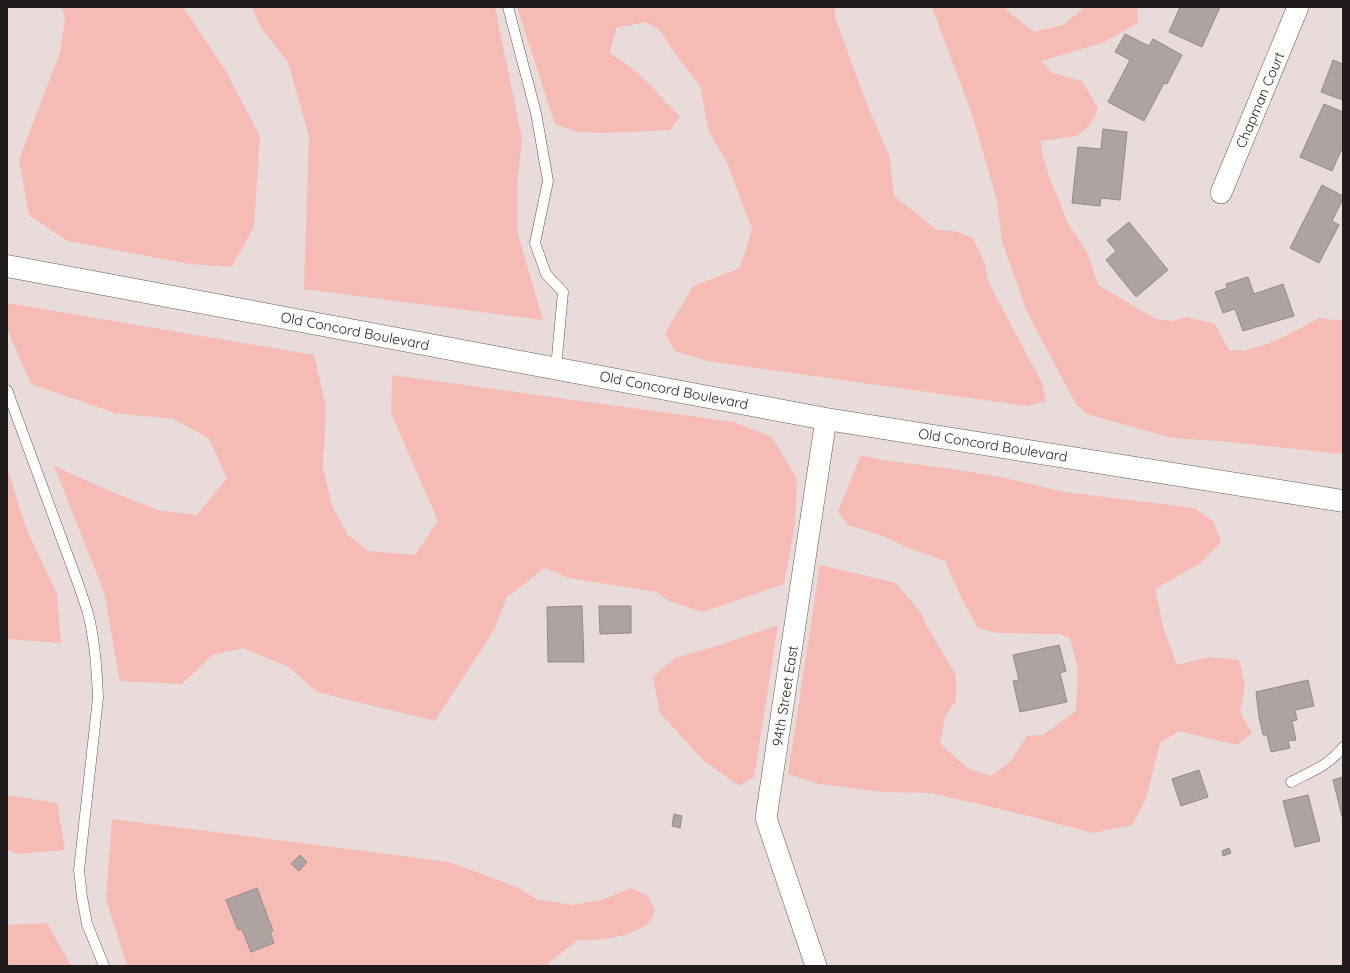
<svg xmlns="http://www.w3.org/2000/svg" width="1350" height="973" font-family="Quicksand,sans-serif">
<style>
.green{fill:#f6bbb4}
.building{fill:#afa3a1;stroke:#968b89}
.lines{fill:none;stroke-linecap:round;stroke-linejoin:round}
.service-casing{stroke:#645958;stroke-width:11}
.minor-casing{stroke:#645958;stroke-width:22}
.tertiary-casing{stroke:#645958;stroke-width:23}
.service{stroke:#fff;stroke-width:10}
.minor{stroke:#fff;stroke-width:21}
.tertiary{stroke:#fff;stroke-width:22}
.labels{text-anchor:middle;stroke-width:4;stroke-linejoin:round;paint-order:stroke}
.street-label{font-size:14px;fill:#201c1b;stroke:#fff}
</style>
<rect width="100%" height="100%" fill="#e8dbd9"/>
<g class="green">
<polygon points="62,7 183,7 224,68 260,136 254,226 232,267 190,264 68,241 29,215 19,159 60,53 65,19"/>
<polygon points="252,7 495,7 522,139 518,174 517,231 543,320 304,289 309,136 288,62 261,28"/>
<polygon points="517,7 835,7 835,17 868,107 889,155 894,196 937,230 954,231 973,238 985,264 988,281 1042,383 1046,401 1027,406 707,361 675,351 665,334 693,286 740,268 752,229 726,160 709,132 700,86 671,48 660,30 646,22 616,28 610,53 633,69 650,85 680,117 670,130 607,133 578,132 555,124"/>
<polygon points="932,7 1003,7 1034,32 1063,25 1085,7 1137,7 1138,23 1102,43 1041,61 1053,73 1082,81 1098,108 1091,124 1077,136 1041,141 1042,153 1049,176 1068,223 1088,254 1098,285 1156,319 1173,321 1186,317 1215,324 1229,350 1243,351 1268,344 1286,336 1319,318 1343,321 1343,454 1219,441 1172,438 1087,414 1076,404 1027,312 1002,241 997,200 971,111"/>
<polygon points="7,303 314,355 326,407 323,468 332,506 348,535 368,551 415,555 438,521 391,413 392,375 734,422 772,437 797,479 795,523 784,584 703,612 669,601 657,592 569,578 545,568 507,597 494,630 435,721 317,692 289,667 243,648 212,655 182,684 120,681 104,592 54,466 112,492 158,510 197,515 227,478 209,438 173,419 115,413 31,384 7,329"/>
<polygon points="861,455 882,460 952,469 1001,477 1064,492 1194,508 1213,521 1221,542 1201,563 1155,589 1164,630 1177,665 1210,657 1239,660 1245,685 1240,712 1252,733 1237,745 1179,731 1160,743 1146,799 1132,825 1093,833 1025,815 931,793 883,792 820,784 788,774 820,565 896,583 921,613 927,627 956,675 956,701 945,716 940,744 969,769 991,776 1011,761 1027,736 1043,735 1076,711 1078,669 1070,638 1060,634 997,633 978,628 962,599 945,561 904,546 883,536 848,525 838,512"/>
<polygon points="7,467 26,528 57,594 61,643 7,639"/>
<polygon points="778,625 754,777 739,786 703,760 660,713 653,677 675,658 720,645"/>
<polygon points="7,795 57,803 65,850 17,854 7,849"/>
<path d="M112,819L449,862L517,887L536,899L572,905L602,900L631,888L648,896L655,910C653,914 651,921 647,924C630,937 599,941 578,940L547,964L549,966H127L106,899Z"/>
<polygon points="47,923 71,966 7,966 7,925"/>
</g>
<g class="building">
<polygon points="1180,7 1220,7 1202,47 1169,32"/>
<polygon points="1125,34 1149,46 1153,39 1182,55 1167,84 1164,83 1144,121 1108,102 1130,60 1115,52"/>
<polygon points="1333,60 1343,64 1343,63 1343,100 1321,92"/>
<polygon points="1324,104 1343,112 1343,146 1332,171 1300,157"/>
<polygon points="1103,129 1127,132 1120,200 1101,198 1100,206 1072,203 1078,147 1101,149"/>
<polygon points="1322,185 1343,196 1343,199 1332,221 1339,225 1319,263 1290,248"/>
<polygon points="1129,222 1168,270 1136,297 1106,260 1116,251 1107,240"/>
<polygon points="1248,277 1254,294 1283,284 1294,316 1243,331 1235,309 1223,313 1215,292 1227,288 1226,284"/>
<polygon points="582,606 584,662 548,662 547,607"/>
<polygon points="599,606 631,606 631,633 600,634"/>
<polygon points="1059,645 1066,671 1060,673 1067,702 1020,712 1013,681 1019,680 1013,655"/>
<polygon points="1308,680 1314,706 1295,710 1297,720 1292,721 1296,740 1288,741 1290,748 1271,752 1267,735 1263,735 1259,717 1256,692"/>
<polygon points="1199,770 1208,797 1181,806 1172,779"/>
<polygon points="1343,777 1343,820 1333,780"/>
<polygon points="1308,795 1320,841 1295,847 1283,801"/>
<polygon points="674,814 682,816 680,828 672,826"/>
<polygon points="1229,848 1231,853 1223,856 1222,851"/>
<polygon points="300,855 307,862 299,871 291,864"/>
<polygon points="257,888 273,931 270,932 274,943 251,952 242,929 238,930 226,900"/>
</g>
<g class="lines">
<defs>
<g id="service">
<polyline points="508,7 536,113 548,181 535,243 546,274 563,292 556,368"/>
<path d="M7,390L79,586C82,595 85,604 88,613C95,641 97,670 98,698L79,870L82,897L87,924L104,966"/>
<path d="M1291,782C1310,772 1330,765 1343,747"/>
</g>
<g id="minor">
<polyline points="1221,193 1298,7"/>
<polyline points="816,966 766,818 826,419"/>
</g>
<polyline id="tertiary" points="7,266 826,419 1343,501"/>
</defs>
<use href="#service" class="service-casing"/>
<use href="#minor" class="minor-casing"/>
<use href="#tertiary" class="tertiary-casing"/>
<use href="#service" class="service"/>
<use href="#minor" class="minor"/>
<use href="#tertiary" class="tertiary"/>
</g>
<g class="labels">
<g class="street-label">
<text transform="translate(1260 100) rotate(-67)" y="5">Chapman Court</text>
<text transform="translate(355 331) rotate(11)" y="5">Old Concord Boulevard</text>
<text transform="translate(674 390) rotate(11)" y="5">Old Concord Boulevard</text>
<text transform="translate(993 445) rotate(9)" y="5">Old Concord Boulevard</text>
<text transform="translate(785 696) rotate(-81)" y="5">94th Street East</text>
</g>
</g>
<rect width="1350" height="973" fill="none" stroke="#201c1b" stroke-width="16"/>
</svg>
